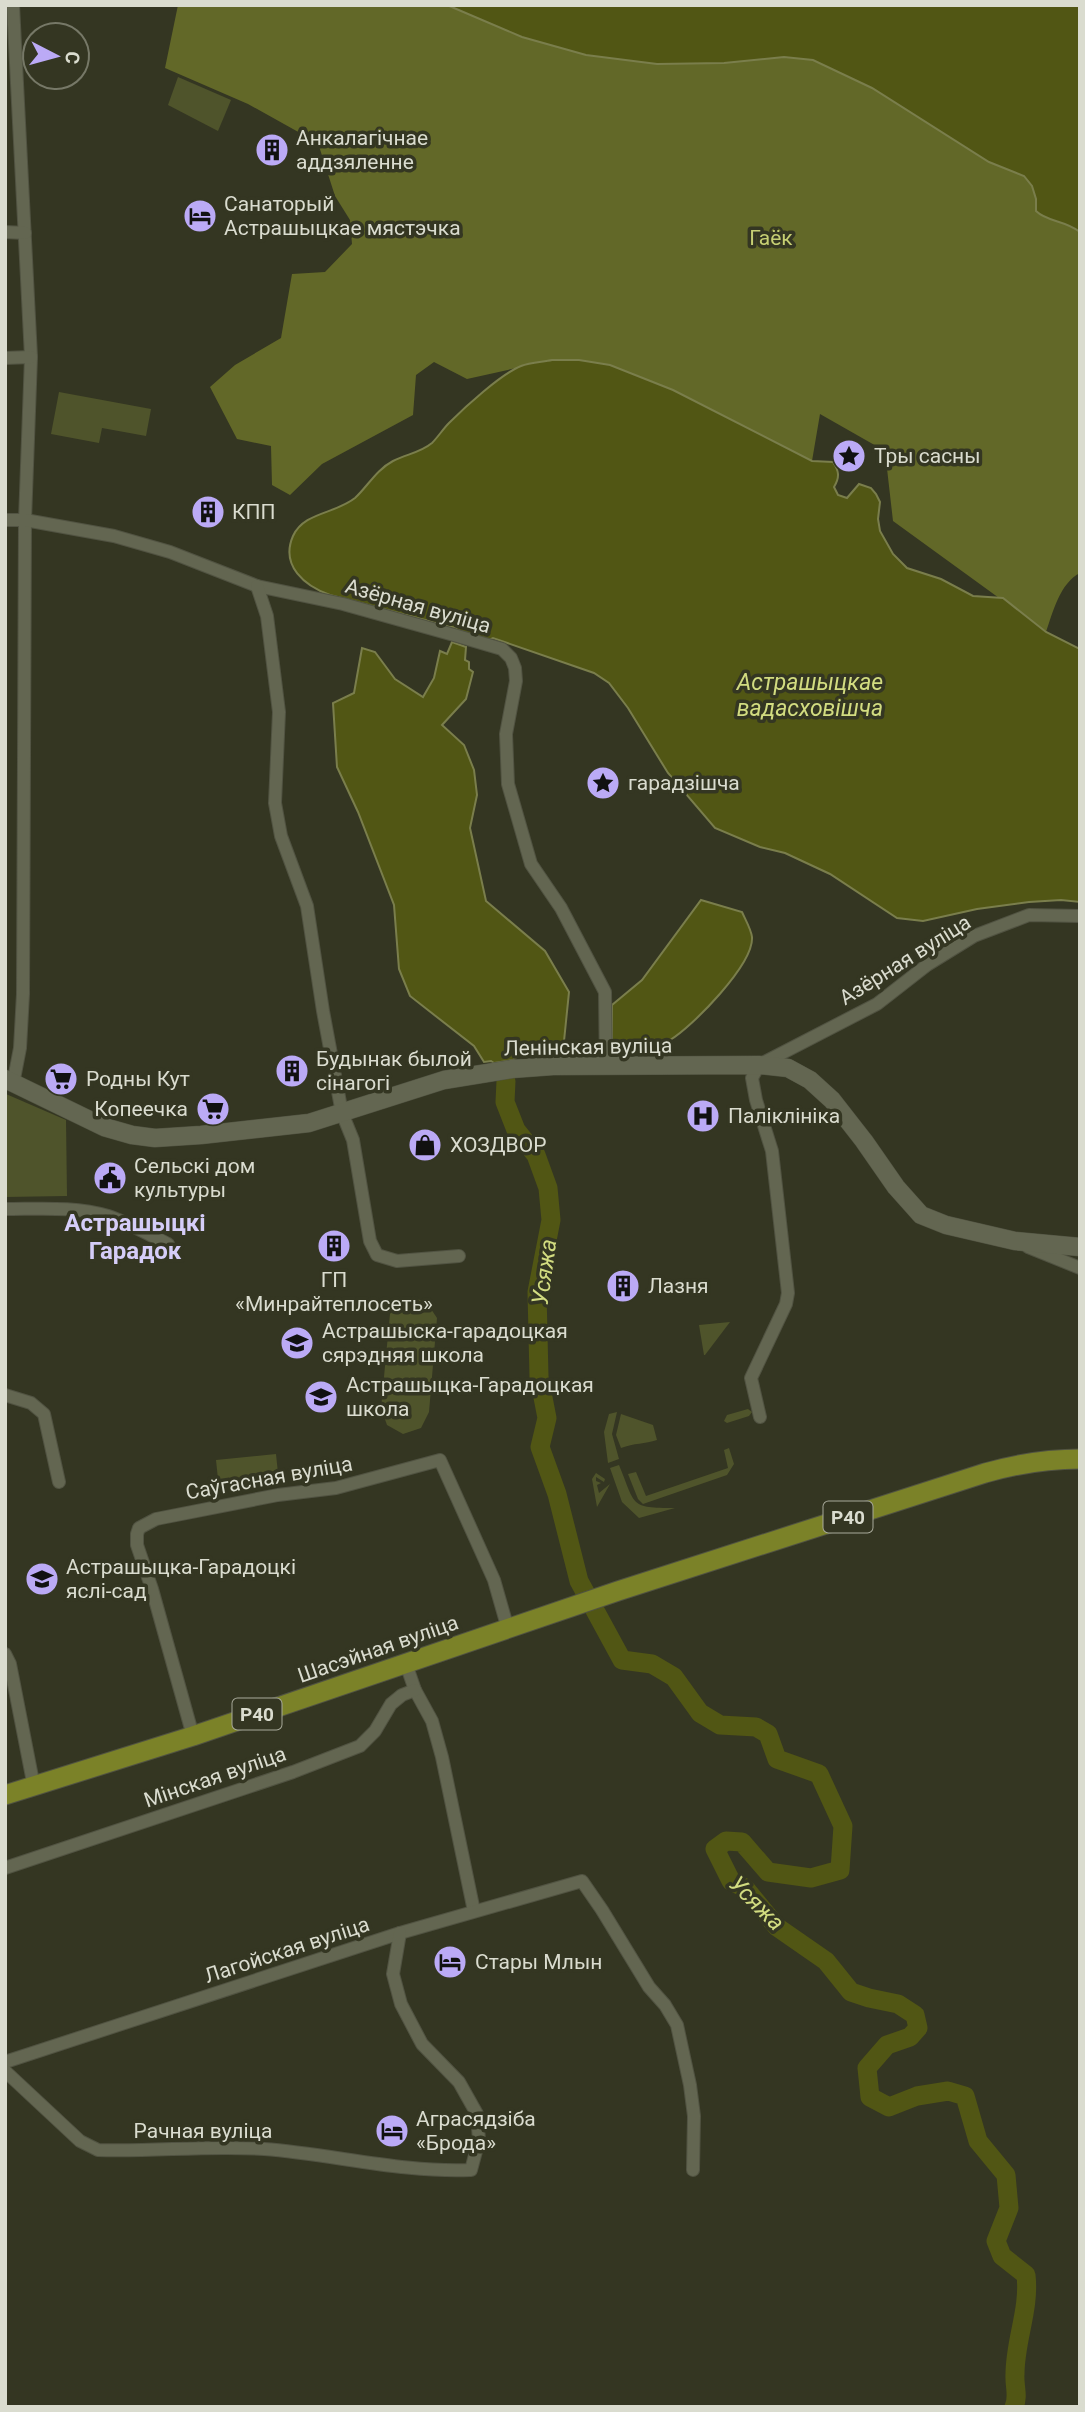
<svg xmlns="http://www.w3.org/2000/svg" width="1085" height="2412" font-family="Roboto,sans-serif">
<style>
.green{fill:#4f542b}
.forest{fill:#626828}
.water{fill:#515614;stroke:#7a7e4c;stroke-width:2}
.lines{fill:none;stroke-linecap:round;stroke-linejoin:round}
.river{stroke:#515614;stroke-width:19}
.street-casing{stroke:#515342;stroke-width:14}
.secondary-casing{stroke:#515342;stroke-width:19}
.primary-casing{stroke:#515342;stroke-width:21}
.street{stroke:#636651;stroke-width:12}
.secondary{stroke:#636651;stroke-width:18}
.primary{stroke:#7b8228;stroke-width:19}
.labels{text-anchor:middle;stroke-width:7;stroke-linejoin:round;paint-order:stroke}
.shield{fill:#343622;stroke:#a8aa9b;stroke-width:2}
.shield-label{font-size:19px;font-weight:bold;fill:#dadccf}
.poi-label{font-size:21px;fill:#dadccf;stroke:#343622;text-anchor:start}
.park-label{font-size:21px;fill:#c6cf73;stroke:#343622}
.street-label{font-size:21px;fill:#dadccf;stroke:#343622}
.water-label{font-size:23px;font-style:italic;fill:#d2dc80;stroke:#343622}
.quarter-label{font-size:24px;font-weight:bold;fill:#d5cdf8;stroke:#343622}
</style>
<rect width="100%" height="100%" fill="#343622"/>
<g class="green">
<polygon points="178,77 231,100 218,131 168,105"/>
<polygon points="59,392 151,409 146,436 102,428 99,443 51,434"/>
<polygon points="6,1094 66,1120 67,1196 5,1197"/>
<polygon points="415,1298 427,1303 437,1318 429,1412 421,1428 403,1434 387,1425 381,1408 390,1314 398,1304"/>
<polygon points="730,1322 705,1355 704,1355 699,1325"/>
<polygon points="748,1409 752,1412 749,1416 727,1423 724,1421 727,1415"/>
<polygon points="617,1412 612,1434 619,1459 608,1463 604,1432 609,1414"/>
<path d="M621,1414L653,1425L657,1440C645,1444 634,1443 621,1448L616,1435Z"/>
<polygon points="729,1448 734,1464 727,1475 643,1504 638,1499 628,1474 636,1472 646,1496 728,1468 724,1450"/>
<polygon points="276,1454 279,1483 219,1489 216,1460"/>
<path d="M619,1465C636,1506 629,1508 675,1508L639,1518L622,1502L610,1468Z"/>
<polygon points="596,1473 605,1479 604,1482 596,1477 596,1481 601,1483 597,1485 599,1493 610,1484 597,1507 592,1479"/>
</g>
<path class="forest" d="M178,5H447L522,37L586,55L657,64L724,63L784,57L813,60L872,88L989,162L1024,176L1032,185L1036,199V211C1047,222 1065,220 1080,232V573C1060,583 1053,612 1046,632L893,521L885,451L820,414L812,461L673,390L609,365L579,360H552L467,379L434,362L416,375L413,415L322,464L290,495L272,485L271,446L237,439L210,387L235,365L281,338L292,274L325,272L352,244L350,220L335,196L318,143L248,104L165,68Z"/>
<g class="water">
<path d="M447,5H1080V232C1065,220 1047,222 1036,211V199L1032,186L1024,176L989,162L872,88L813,60L784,57L724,63L657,64L586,55L522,37Z"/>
<path d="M552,360H579L610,365L673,390L812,461L833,462C839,471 840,477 834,487L838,495L847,498L859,484L871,488L876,494L880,502L878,519L880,531L893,554L907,568L941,579L973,596L1003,598L1046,632L1080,649V902L1061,900L1029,902L977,909L923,921L897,918L830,874L785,853L760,847L715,828L668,773L628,708L609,683L594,673L493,638L489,640L457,630L456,628L330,595C305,586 280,566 293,536C304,512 335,514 355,498C368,486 376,470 393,461C406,454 420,453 432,443C438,437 443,429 449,423C465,407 501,374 521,366C530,362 543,362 552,360Z"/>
<polygon points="452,642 466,647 465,660 469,662 469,669 473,672 466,699 442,725 464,745 474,770 477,795 470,828 486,901 545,951 569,992 564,1041 541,1053 522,1053 513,1060 494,1063 491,1061 484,1062 474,1046 410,996 399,969 394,905 358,812 337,767 333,703 354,693 362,648 375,652 395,679 423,697 434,678 440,651 447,654"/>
<path d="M701,900L742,912C745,919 751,929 752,937C754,964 692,1027 670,1040C653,1050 630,1044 612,1041V1005L642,980Z"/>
</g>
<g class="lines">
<path class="river" d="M506,1081L505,1102L516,1130L536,1155L548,1188L551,1220L537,1292L539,1377L547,1418L540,1447L557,1494L579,1581L622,1660L652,1664L674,1677L700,1713L720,1725L756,1727L768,1734L777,1759L819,1774L843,1826L840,1870L811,1878L768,1872L742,1842L726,1841L715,1849L731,1881L745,1888L777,1927L826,1961L851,1992L869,1998L898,2004L915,2015L918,2028L910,2037L887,2045L867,2068L870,2097L889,2107L917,2096L948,2091L965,2096L978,2141L1006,2175L1009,2208L996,2241L1002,2256L1026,2275C1030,2309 1015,2340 1015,2374C1014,2386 1019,2396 1014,2407"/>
<defs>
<g id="street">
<polyline points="13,5 31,357 25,520 23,994 20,1048 13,1084"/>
<polyline points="5,232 25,233"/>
<polyline points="5,358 31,357"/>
<polyline points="5,520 25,520 114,536 170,552 257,586 343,604 454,635 502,649 511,658 515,668 516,681 506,734 508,784 531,864 561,908 605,992 606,1067"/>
<polyline points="257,586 267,616 279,712 275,803 281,836 307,906 323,1011 342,1113 353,1140 370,1241 377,1255 397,1261 459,1256"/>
<path d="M5,1209C39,1209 76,1206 108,1216C129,1223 148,1234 168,1244"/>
<polyline points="1028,1247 1080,1268"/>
<polyline points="5,1395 31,1403 44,1414 59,1482"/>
<polyline points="760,1417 751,1378 786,1304 788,1293 772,1151 756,1100 752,1078 759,1065 877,1004 927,965 974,936 1029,915 1080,916"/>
<polyline points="5,1654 10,1664 34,1787"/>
<polyline points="406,1664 415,1690 432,1721 442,1757 474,1911"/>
<polyline points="193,1736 152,1589 137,1545 137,1534 139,1528 156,1519 278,1495 336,1488 440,1460 494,1580 508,1629"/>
<polyline points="5,1868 293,1772 360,1746 375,1731 391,1704 402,1695 415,1690"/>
<polyline points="5,2062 400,1933 582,1881 602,1910 649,1987 665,2005 677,2025 690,2085 694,2116 693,2170"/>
<path d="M5,2071L80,2141L98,2150C153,2152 209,2145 264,2149C332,2154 402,2173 471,2170L479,2140L477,2114L459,2082L422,2044L401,2004L393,1974L400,1933"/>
</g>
<polyline id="secondary" points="5,1079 104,1127 132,1135 155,1138 201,1135 309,1123 444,1080 512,1069 553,1066 759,1065 788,1068 810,1080 832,1100 864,1141 896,1187 921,1215 946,1225 1015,1241 1080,1247"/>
<path id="primary" d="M5,1795L193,1736L618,1591L985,1473C1017,1464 1046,1459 1080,1459"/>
</defs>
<use href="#street" class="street-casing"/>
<use href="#secondary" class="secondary-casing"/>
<use href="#primary" class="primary-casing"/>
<use href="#street" class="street"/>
<use href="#secondary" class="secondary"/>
<use href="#primary" class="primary"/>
</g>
<defs>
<symbol id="building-disc" viewBox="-11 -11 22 22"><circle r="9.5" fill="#bbaaf6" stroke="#343622"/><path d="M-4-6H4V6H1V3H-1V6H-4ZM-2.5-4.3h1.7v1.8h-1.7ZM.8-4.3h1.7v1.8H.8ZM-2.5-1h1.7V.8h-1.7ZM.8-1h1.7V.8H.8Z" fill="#111"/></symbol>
<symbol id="hotel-disc" viewBox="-11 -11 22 22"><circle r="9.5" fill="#bbaaf6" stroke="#343622"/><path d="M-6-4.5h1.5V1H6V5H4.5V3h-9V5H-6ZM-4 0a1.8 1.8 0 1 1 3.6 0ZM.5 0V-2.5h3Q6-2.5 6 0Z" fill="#111"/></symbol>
<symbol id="sight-disc" viewBox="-11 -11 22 22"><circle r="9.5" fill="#bbaaf6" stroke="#343622"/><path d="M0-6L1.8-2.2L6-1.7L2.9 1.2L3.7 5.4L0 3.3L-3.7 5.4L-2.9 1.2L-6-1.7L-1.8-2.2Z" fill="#111"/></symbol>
<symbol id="supermarket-disc" viewBox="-11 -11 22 22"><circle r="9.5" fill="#bbaaf6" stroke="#343622"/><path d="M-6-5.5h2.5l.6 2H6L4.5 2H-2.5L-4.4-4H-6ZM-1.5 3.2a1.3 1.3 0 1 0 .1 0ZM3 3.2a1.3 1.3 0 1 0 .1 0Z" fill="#111"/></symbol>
<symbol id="hospital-disc" viewBox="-11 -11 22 22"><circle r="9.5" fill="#bbaaf6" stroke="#343622"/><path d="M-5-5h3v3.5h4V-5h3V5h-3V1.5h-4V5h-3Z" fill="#111"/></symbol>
<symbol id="shop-disc" viewBox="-11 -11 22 22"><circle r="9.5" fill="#bbaaf6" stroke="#343622"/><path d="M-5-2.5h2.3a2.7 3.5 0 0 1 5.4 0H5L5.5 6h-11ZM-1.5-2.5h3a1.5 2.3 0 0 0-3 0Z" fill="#111"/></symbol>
<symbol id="civic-disc" viewBox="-11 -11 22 22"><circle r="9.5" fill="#bbaaf6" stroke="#343622"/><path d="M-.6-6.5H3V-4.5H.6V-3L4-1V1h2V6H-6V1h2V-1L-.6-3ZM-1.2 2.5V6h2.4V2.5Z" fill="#111"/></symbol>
<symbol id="school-disc" viewBox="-11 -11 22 22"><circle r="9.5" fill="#bbaaf6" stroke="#343622"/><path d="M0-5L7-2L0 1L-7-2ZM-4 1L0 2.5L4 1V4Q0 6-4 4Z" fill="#111"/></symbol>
</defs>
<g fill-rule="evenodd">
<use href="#building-disc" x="253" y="131" width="38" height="38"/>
<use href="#hotel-disc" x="181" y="197" width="38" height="38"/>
<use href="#sight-disc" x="830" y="437" width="38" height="38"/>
<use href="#building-disc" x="189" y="493" width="38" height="38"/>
<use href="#sight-disc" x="584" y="764" width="38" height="38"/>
<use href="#building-disc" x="273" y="1052" width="38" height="38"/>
<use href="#supermarket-disc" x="42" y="1060" width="38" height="38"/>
<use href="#supermarket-disc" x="194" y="1090" width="38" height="38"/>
<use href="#hospital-disc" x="684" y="1097" width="38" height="38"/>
<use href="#shop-disc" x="406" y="1126" width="38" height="38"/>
<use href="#civic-disc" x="91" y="1159" width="38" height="38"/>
<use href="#building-disc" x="315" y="1227" width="38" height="38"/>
<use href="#building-disc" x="604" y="1267" width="38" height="38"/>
<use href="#school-disc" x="278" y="1324" width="38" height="38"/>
<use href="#school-disc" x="302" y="1378" width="38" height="38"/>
<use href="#school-disc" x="23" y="1560" width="38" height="38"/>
<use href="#hotel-disc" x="431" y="1943" width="38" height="38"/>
<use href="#hotel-disc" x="373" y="2112" width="38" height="38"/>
</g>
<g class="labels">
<g class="shield">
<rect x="823.5" y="1501.5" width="49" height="31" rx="5"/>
<rect x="232.5" y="1698.5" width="49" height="31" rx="5"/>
</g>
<g class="shield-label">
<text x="848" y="1524">Р40</text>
<text x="257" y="1721">Р40</text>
</g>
<g class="poi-label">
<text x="296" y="145">Анкалагічнае<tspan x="296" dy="24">аддзяленне</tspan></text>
<text x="224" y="211">Санаторый<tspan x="224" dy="24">Астрашыцкае мястэчка</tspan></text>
<text x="874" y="463">Тры сасны</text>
<text x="232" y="519">КПП</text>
<text x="628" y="790">гарадзішча</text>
<text x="316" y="1066">Будынак былой<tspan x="316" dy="24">сінагогі</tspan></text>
<text x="86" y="1086">Родны Кут</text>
<text x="188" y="1116" text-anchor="end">Копеечка</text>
<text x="728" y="1123">Паліклініка</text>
<text x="450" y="1152">ХОЗДВОР</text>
<text x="134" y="1173">Сельскі дом<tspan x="134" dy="24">культуры</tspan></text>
<text x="334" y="1287" text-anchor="middle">ГП<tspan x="334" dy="24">«Минрайтеплосеть»</tspan></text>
<text x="648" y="1293">Лазня</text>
<text x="322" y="1338">Астрашыска-гарадоцкая<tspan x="322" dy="24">сярэдняя школа</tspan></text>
<text x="346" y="1392">Астрашыцка-Гарадоцкая<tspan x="346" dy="24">школа</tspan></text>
<text x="66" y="1574">Астрашыцка-Гарадоцкі<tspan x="66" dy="24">яслі-сад</tspan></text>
<text x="475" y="1969">Стары Млын</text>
<text x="416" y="2126">Аграсядзіба<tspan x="416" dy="24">«Брода»</tspan></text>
</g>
<g class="park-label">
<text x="771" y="245">Гаёк</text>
</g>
<g class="street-label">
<text transform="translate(418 606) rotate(16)" y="7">Азёрная вуліца</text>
<text transform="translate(905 960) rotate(-32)" y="7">Азёрная вуліца</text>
<text transform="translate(588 1047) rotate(-1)" y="7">Ленінская вуліца</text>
<text transform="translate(269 1478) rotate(-10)" y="7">Саўгасная вуліца</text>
<text transform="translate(378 1649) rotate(-19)" y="7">Шасэйная вуліца</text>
<text transform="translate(215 1777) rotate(-19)" y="7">Мінская вуліца</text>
<text transform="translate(287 1950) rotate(-18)" y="7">Лагойская вуліца</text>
<text x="203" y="2138">Рачная вуліца</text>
</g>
<g class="water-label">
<text x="810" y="690">Астрашыцкае<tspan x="810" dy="26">вадасховішча</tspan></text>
<text transform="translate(544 1272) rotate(-82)" y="8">Усяжа</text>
<text transform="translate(757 1903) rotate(45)" y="8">Усяжа</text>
</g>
<g class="quarter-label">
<text x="135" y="1231">Астрашыцкі<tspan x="135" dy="28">Гарадок</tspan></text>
</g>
</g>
<rect width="1085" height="2412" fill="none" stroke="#dadccf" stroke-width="14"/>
<g transform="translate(56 56) rotate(96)"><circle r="33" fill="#343622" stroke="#767867" stroke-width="2"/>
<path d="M0-5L12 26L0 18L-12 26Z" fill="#bbaaf6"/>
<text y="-10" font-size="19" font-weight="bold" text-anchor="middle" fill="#dadccf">С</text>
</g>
</svg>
